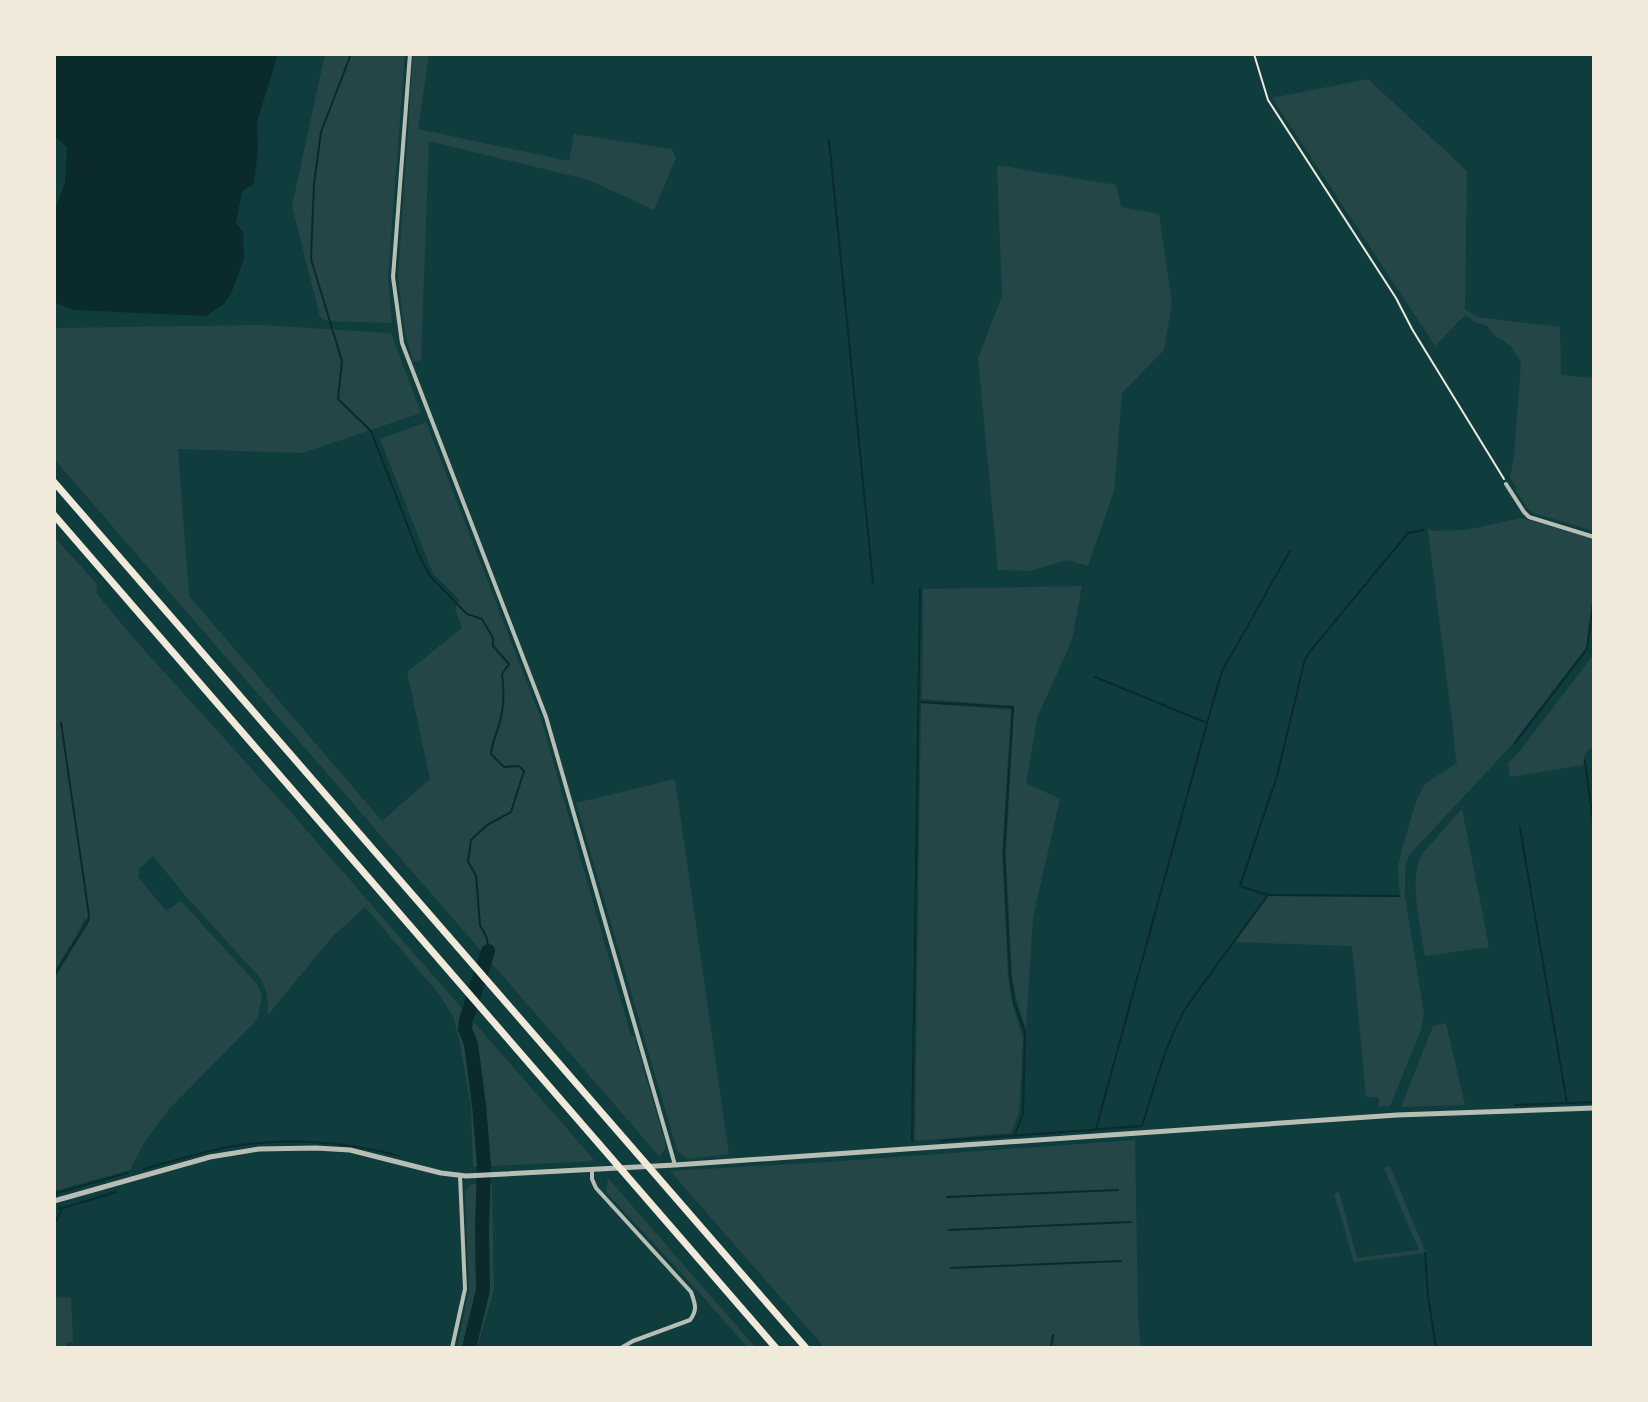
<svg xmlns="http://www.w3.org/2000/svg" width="1648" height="1402" font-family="'Nunito Sans',sans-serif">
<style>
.green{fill:#244646}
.water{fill:#0a2a2b}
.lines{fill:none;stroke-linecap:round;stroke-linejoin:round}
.stream{stroke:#0a2a2b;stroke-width:2}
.river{stroke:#0a2a2b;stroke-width:14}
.path{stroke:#f1e9da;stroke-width:2}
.minor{stroke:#b8beb3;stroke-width:4}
.tertiary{stroke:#b8beb3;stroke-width:5}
.motorway{stroke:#f1e9da;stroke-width:7}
</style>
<rect width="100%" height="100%" fill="#0f3d3e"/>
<g class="green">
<polygon points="325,54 405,54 388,277 392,323 328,321 320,317 292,206"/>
<polygon points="413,54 429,54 418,129 569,161 574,134 672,149 676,158 654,210 589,180 429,141 421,360 413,362 404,327 398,277"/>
<polygon points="1368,79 1467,171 1465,309 1477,317 1560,327 1561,375 1594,378 1594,531 1536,514 1529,510 1515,490 1516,487 1510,478 1514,457 1521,363 1511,347 1505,342 1496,337 1488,326 1477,323 1465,315 1435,346 1272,98"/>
<polygon points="997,165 1116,185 1121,207 1159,214 1172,303 1164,350 1122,393 1114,491 1088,566 1067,560 1030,571 998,570 978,358 1002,296"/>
<polygon points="262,325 391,333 421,413 302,453 178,449 189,596 382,821 430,779 407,672 462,628 455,609 460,600 433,573 380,439 426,422 541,719 631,1036 634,1036 666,1146 660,1157 54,459 54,328"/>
<polygon points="1521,518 1594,539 1594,580 1587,646 1510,747 1409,855 1405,868 1405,897 1424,1014 1421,1030 1390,1106 1379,1107 1379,1097 1366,1097 1352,946 1235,942 1268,896 1400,897 1398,868 1402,848 1418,796 1426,783 1457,763 1454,746 1455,745 1428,531 1430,527 1431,531 1466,530"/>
<path d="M54,537L97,584L96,593L136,641L288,809L595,1161L473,1167L471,1106L460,1044L454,1018L439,994L365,907L332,937L267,1016C269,1001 268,993 261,979L184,894L153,856L140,868L138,877L166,911L181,901L257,984L262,997L258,1016L253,1024L168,1110L144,1143L130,1170L54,1191V979L89,921L84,919L82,925L54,972Z"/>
<polygon points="1082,586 1072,640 1037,718 1026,783 1060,799 1033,917 1026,1029 1017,1001 1012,976 1006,854 1014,706 922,699 923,589"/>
<polygon points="1594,654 1594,750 1590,748 1583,759 1584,765 1510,777 1508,763 1519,752"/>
<polygon points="921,703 1011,710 1002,853 1008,976 1012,1002 1023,1039 1019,1113 1011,1133 915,1141"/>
<polygon points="675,779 729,1154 688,1159 679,1153 676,1147 576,803"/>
<path d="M1462,809L1489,947L1425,956C1421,929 1408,878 1422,854Z"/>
<polygon points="1446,1023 1465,1105 1401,1107 1433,1026"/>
<polygon points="1135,1140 1138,1314 1141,1348 825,1348 670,1171 827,1162"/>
<polygon points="1390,1166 1426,1253 1354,1262 1334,1194 1339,1192 1357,1258 1419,1250 1384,1168"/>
<polygon points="608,1178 756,1348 748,1348 705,1299 606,1192"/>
<polygon points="472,1184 492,1184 494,1290 477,1348 457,1348 469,1289 465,1190"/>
<polygon points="71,1297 73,1342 66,1343 65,1348 54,1348 54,1298"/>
</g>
<polygon class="water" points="54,54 278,54 257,122 258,149 254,184 242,191 236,224 243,231 244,259 233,289 224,304 206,316 74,310 58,304 54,300 54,212 65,183 67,147 54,136"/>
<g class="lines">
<g class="stream">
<path d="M351,54L321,132L314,184L311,259L342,361L338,399L371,431L419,555L430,576L467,614L482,619L493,638V646L509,664L502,674C504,689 504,707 500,721C497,733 492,742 491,754L504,767L519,766L524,771L511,812L487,825L471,840L468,862L476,875L480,925L487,938L488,951"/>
<polyline points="829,140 873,583"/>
<polyline points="1095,677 1207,723 1222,671 1290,551"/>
<polyline points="919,702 1013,707 1004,853 1010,976 1014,1002 1025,1032 1023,1114 1015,1134"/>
<polyline points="1515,743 1587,649 1594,596"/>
<polyline points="1585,761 1594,830"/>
<polyline points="1269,895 1400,896"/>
<polyline points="54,976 88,921 89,915 61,723"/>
<polyline points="1568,1103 1594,1102"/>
<polyline points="1515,1105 1567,1103 1520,828"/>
<polyline points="1096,1129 1207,723"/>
<polyline points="912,1141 920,589"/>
<path d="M941,1141L1142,1126C1155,1086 1165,1043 1187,1006L1268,895L1240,886L1277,776L1305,659L1312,649L1408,533L1424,530"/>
<path d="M144,1169C174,1161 204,1151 234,1146C291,1137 345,1142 400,1156"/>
<polyline points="54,1186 57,1195"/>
<polyline points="57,1193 127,1173"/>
<polyline points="947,1197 1118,1190"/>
<polyline points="60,1209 116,1192"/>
<polyline points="54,1224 61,1212 60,1207"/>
<polyline points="949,1230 1131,1222"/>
<polyline points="1425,1253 1428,1296 1436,1348"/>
<polyline points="951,1268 1121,1261"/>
<polyline points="1051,1348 1053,1335"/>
</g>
<polyline class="river" points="469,1348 483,1290 482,1230 484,1165 479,1105 471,1044 465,1029 466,1020 488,951"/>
<polyline class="path" points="1254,54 1268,100 1396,298 1412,329 1504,479"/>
<g class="minor">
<polyline points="410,54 393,277 402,343 546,717 675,1165"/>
<polyline points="1506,484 1524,512 1529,517 1594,537"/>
<path d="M592,1169V1179L596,1188L691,1292C695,1303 698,1310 690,1320L633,1341L621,1348"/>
<polyline points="452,1348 465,1289 460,1176"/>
</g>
<polyline class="tertiary" points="54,1201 210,1157 259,1149 316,1148 350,1150 441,1173 466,1176 675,1165 1397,1115 1594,1108"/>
<g class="motorway">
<polyline points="54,482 806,1348"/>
<polyline points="54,515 776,1348"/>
</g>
</g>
<rect width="1648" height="1402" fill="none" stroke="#f1e9da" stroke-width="112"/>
</svg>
